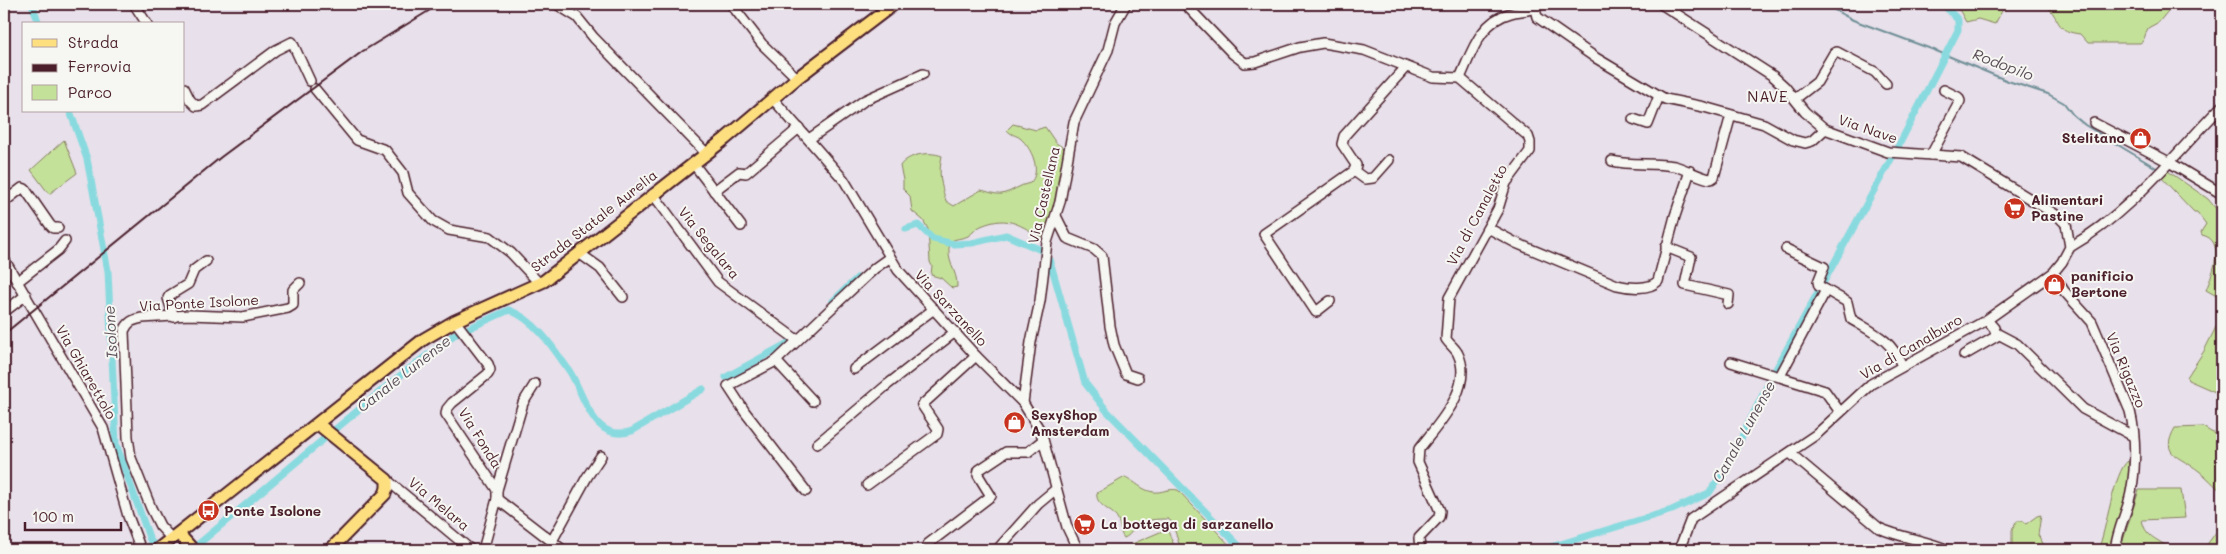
<svg xmlns="http://www.w3.org/2000/svg" width="2226" height="554" font-family="Mali,sans-serif">
<style>
.green{fill:#c4e199;stroke:#878062}
.lines{fill:none;stroke-linecap:round;stroke-linejoin:round}
.stream{stroke:#708f97;stroke-width:2}
.canal{stroke:#89dadf;stroke-width:7}
.minor-casing{stroke:#4a1f2b;stroke-width:12}
.major-casing{stroke:#4a1f2b;stroke-width:15}
.minor{stroke:#f6f6f2;stroke-width:9}
.major{stroke:#fedf80;stroke-width:11}
.rail{stroke:#4a1f2b;stroke-width:2}
.labels{text-anchor:middle;stroke-width:4;stroke-linejoin:round;paint-order:stroke}
.street-label{font-size:14px;fill:#4a1f2b;stroke:#f6f6f2}
.poi-label{font-size:14px;font-weight:bold;fill:#4a1f2b;stroke:#f6f6f2;text-anchor:start}
.water-label{font-size:15px;font-style:italic;fill:#5a4e58;stroke:#f6f6f2}
.neighbourhood-label{font-size:15px;letter-spacing:1px;fill:#4a1f2b;stroke:#f6f6f2}
</style>
<rect width="100%" height="100%" fill="#e8e0ea"/>
<filter id="ink" filterUnits="userSpaceOnUse"><feTurbulence type="fractalNoise" baseFrequency=".02" numOctaves="2"/><feDisplacementMap in="SourceGraphic" scale="10" xChannelSelector="R" yChannelSelector="G"/><feConvolveMatrix kernelMatrix="1 2 1 2 8 2 1 2 1" color-interpolation-filters="sRGB"/></filter>
<g filter="url(#ink)">
<g class="green">
<polygon points="1950,4 2009,4 2003,9 1995,24 1978,19 1966,22 1960,11"/>
<path d="M2048,4H2178L2168,11L2159,22L2148,28L2143,41L2140,43H2088L2080,34C2056,31 2062,23 2048,7Z"/>
<path d="M1013,124L1036,130L1045,127L1056,143L1064,148L1065,154L1053,209L1044,238C1019,226 1010,214 981,226C976,228 973,233 968,236C962,239 955,238 950,242C945,263 958,270 957,287L952,288L941,278L931,275L932,266L930,262L928,229L923,220L912,211L910,196L903,189V180L900,166C908,154 929,151 942,156C938,173 941,185 946,201L954,206L981,190C987,191 995,195 1002,194C1012,192 1019,185 1030,183C1042,172 1032,148 1020,138C1016,135 1011,135 1007,130Z"/>
<polygon points="64,140 77,173 49,194 31,170"/>
<path d="M2165,169L2208,199L2222,216V299L2206,290C2213,273 2226,240 2202,235L2201,232L2206,224L2197,212H2194L2159,175Z"/>
<polygon points="2222,315 2222,395 2188,380 2187,377 2204,351"/>
<path d="M2203,427L2211,432L2222,436V492C2214,485 2207,477 2199,471C2180,456 2159,456 2175,428Z"/>
<path d="M2128,461C2136,487 2115,524 2111,550H2098C2106,532 2114,471 2128,461Z"/>
<path d="M1125,477C1135,481 1142,491 1154,492C1162,493 1168,488 1178,490L1234,550H1181L1172,522L1168,519C1158,519 1144,519 1136,526C1131,531 1131,535 1124,538C1119,532 1121,523 1116,516C1109,509 1095,504 1097,493Z"/>
<path d="M2139,490H2181L2185,518L2142,520C2145,536 2155,538 2168,547L2166,550H2120Z"/>
<polygon points="2041,515 2038,535 2047,550 2012,550 2012,530 2017,521 2022,521 2026,524 2037,516"/>
<polygon points="2222,524 2222,550 2205,550 2206,546"/>
<polygon points="1167,529 1176,550 1134,550 1132,544"/>
</g>
<g class="lines">
<polyline class="stream" points="1824,4 1853,20 1934,50 2008,81 2048,94 2064,103 2073,115 2085,125 2158,169"/>
<g class="canal">
<polyline points="32,4 39,24"/>
<polyline points="70,111 87,159 108,271 116,444 150,540 158,550"/>
<polyline points="906,229 918,225 933,239 954,244 972,243 1006,235 1041,250"/>
<polyline points="1050,261 1085,383 1107,411 1243,550"/>
<polyline points="1822,285 1901,141 1958,30 1958,20 1943,4"/>
<polyline points="833,301 857,278"/>
<polyline points="726,377 788,343"/>
<path d="M195,547L393,381L454,335L509,310C536,320 554,349 570,372C585,396 593,444 632,431L703,389"/>
<polyline points="1541,550 1672,510 1709,493 1728,465 1770,380 1818,292"/>
</g>
<defs>
<g id="minor">
<polyline points="134,4 147,24"/>
<polyline points="556,4 577,17 594,38 706,153"/>
<polyline points="731,4 762,44 797,78"/>
<path d="M1185,4L1233,54L1245,63L1255,62L1300,47L1323,43L1364,50L1433,77L1460,78L1528,136L1530,142V151L1506,183L1498,209L1449,298L1446,339C1449,344 1456,349 1458,354C1474,388 1438,424 1419,449L1418,462L1440,511L1439,517L1419,538L1420,550"/>
<polyline points="1661,4 1773,76 1785,87 1805,112 1825,129 1888,152 1961,157 2058,216 2066,224 2070,247 2062,262 2053,273 1985,321 1871,384 1817,434 1691,519 1679,550"/>
<polyline points="1535,9 1537,17 1596,58 1665,99 1704,107 1764,124 1793,140 1805,143 1812,141 1825,129"/>
<path d="M1460,78C1472,52 1480,21 1511,13C1522,10 1531,12 1540,4"/>
<polyline points="184,88 190,100 196,106 202,105 276,50 292,42 310,81"/>
<polyline points="315,89 357,140 385,150 403,173 408,193 433,221 449,230 490,237 511,253 539,283"/>
<polyline points="773,99 844,180 898,270 976,356 1023,403 1041,432 1067,527 1078,550"/>
<polyline points="1795,99 1817,82 1834,53 1837,52 1875,72 1886,84"/>
<polyline points="1633,119 1648,124 1659,96"/>
<polyline points="2094,123 2169,162 2222,194"/>
<polyline points="809,139 865,100 923,74"/>
<polyline points="1931,155 1960,101 1958,97 1944,90"/>
<path d="M1612,161C1632,166 1653,162 1674,166C1687,169 1700,178 1711,179L1714,177L1731,115"/>
<polyline points="693,163 741,226"/>
<polyline points="1354,171 1365,179 1373,178 1389,160"/>
<polyline points="714,191 739,172 746,173 799,128"/>
<polyline points="653,194 718,282 797,340"/>
<polyline points="4,202 22,188 25,189 50,225 53,228 58,228"/>
<polyline points="1056,216 1067,238 1094,249 1102,256 1110,326 1114,345 1126,374 1138,378"/>
<path d="M1488,228L1516,243L1617,285C1629,288 1649,290 1658,281L1675,216L1690,171"/>
<polyline points="1666,247 1691,257 1685,285 1729,295 1728,304"/>
<path d="M2070,247C2130,213 2174,155 2222,106"/>
<path d="M1786,249L1824,267L1818,282L1819,286L1847,302L1851,319C1874,333 1892,340 1902,366"/>
<polyline points="579,253 600,268 623,297"/>
<polyline points="4,259 103,428 128,516 141,550"/>
<path d="M2053,273L2064,291L2092,322L2130,411C2137,439 2136,477 2128,505C2123,520 2117,534 2115,550"/>
<polyline points="17,282 58,250 65,241"/>
<polyline points="1330,301 1316,312 1264,234 1354,171 1356,165 1342,144 1344,136 1406,67"/>
<polyline points="4,312 26,295"/>
<polyline points="174,317 168,298 170,295 188,284 194,270 206,261"/>
<polyline points="455,321 488,364 490,370 488,374 452,403 447,409 446,414 497,490"/>
<polyline points="1998,334 2017,344 2083,409 2133,436"/>
<polyline points="1964,355 1997,336 1994,328 1987,320"/>
<polyline points="776,361 813,401"/>
<polyline points="1731,362 1825,391 1840,412"/>
<polyline points="854,369 934,309"/>
<polyline points="1780,376 1826,290"/>
<polyline points="1023,403 1031,342 1040,301 1047,242 1060,202 1074,122 1108,50 1115,23 1126,4"/>
<polyline points="817,444 887,385 955,332"/>
<path d="M1790,453L1879,528C1901,538 1926,540 1948,550"/>
<polyline points="387,480 471,550"/>
<polyline points="867,485 937,434 938,429 922,405 976,356"/>
<polyline points="806,491 745,412 728,386 776,361 836,304 875,268 889,258"/>
<polyline points="497,499 563,550"/>
<path d="M172,539L160,526L151,508L131,458L128,437L124,331C128,322 132,320 142,318L189,315L243,317L288,308L293,305V290L300,283"/>
<polyline points="552,541 587,477 601,456"/>
<polyline points="928,544 991,496 978,475 979,470 1006,452 1028,452 1043,440"/>
<polyline points="483,550 497,499 497,490 523,403 535,384"/>
<polyline points="997,550 1038,504 1056,489"/>
</g>
<g id="major">
<polyline points="318,424 387,480 387,488 385,494 330,550"/>
<polyline points="179,534 193,550"/>
<polyline points="157,550 424,339 455,321 544,281 725,139 797,78 894,4"/>
</g>
</defs>
<use href="#minor" class="minor-casing"/>
<use href="#major" class="major-casing"/>
<use href="#minor" class="minor"/>
<use href="#major" class="major"/>
<polyline class="rail" points="4,334 221,157 363,51 440,4"/>
</g>
</g>
<defs>
<symbol id="shop-disc" viewBox="-11 -11 22 22"><circle r="9.5" fill="#c8321e" stroke="#f6f6f2"/><path d="M-5-2.5h2.3a2.7 3.5 0 0 1 5.4 0H5L5.5 6h-11ZM-1.5-2.5h3a1.5 2.3 0 0 0-3 0Z" fill="#fff"/></symbol>
<symbol id="supermarket-disc" viewBox="-11 -11 22 22"><circle r="9.5" fill="#c8321e" stroke="#f6f6f2"/><path d="M-6-5.5h2.5l.6 2H6L4.5 2H-2.5L-4.4-4H-6ZM-1.5 3.2a1.3 1.3 0 1 0 .1 0ZM3 3.2a1.3 1.3 0 1 0 .1 0Z" fill="#fff"/></symbol>
<symbol id="bus-disc" viewBox="-11 -11 22 22"><circle r="9.5" fill="#c8321e" stroke="#f6f6f2"/><path d="M-5-6H5V4H4V6H2V4H-2V6H-4V4H-5ZM-3.5-4V0h7V-4ZM-3.5 1.2v1.5H-2V1.2ZM2 1.2v1.5H3.5V1.2Z" fill="#fff"/></symbol>
</defs>
<g fill-rule="evenodd">
<use href="#shop-disc" x="2128" y="126" width="25" height="25"/>
<use href="#supermarket-disc" x="2002" y="196" width="25" height="25"/>
<use href="#shop-disc" x="2042" y="272" width="25" height="25"/>
<use href="#shop-disc" x="1002" y="410" width="25" height="25"/>
<use href="#bus-disc" x="196" y="498" width="25" height="25"/>
<use href="#supermarket-disc" x="1072" y="512" width="25" height="25"/>
</g>
<g class="labels">
<g class="street-label">
<text transform="translate(1868 129) rotate(19)" y="5">Via Nave</text>
<text transform="translate(1044 195) rotate(-77)" y="5">Via Castellana</text>
<text transform="translate(1477 215) rotate(-62)" y="5">Via di Canaletto</text>
<text transform="translate(594 221) rotate(-38)" y="5">Strada Statale Aurelia</text>
<text transform="translate(709 243) rotate(51)" y="5">Via Segalara</text>
<text transform="translate(199 303) rotate(-3)" y="5">Via Ponte Isolone</text>
<text transform="translate(951 308) rotate(47)" y="5">Via Sarzanello</text>
<text transform="translate(1911 347) rotate(-30)" y="5">Via di Canalburo</text>
<text transform="translate(2126 370) rotate(67)" y="5">Via Rigazzo</text>
<text transform="translate(86 372) rotate(60)" y="5">Via Ghiarettolo</text>
<text transform="translate(480 438) rotate(58)" y="5">Via Fonda</text>
<text transform="translate(439 504) rotate(40)" y="5">Via Melara</text>
</g>
<g class="poi-label">
<text x="2125" y="143" text-anchor="end">Stelitano</text>
<text x="2031" y="205">Alimentari<tspan x="2031" dy="16">Pastine</tspan></text>
<text x="2071" y="281">panificio<tspan x="2071" dy="16">Bertone</tspan></text>
<text x="1031" y="420">SexyShop<tspan x="1031" dy="16">Amsterdam</tspan></text>
<text x="224" y="516">Ponte Isolone</text>
<text x="1101" y="529">La bottega di sarzanello</text>
</g>
<g class="water-label">
<text transform="translate(2003 65) rotate(21)" y="5">Rodopilo</text>
<text transform="translate(111 332) rotate(-93)" y="5">Isolone</text>
<text transform="translate(404 374) rotate(-38)" y="5">Canale Lunense</text>
<text transform="translate(1744 432) rotate(-61)" y="5">Canale Lunense</text>
</g>
<g class="neighbourhood-label">
<text x="1768" y="102">NAVE</text>
</g>
</g>
<rect width="2226" height="554" fill="none" stroke="#f6f6f2" stroke-width="20"/>
<rect x="10" y="10" width="2206" height="534" fill="none" stroke="#4a1f2b" stroke-width="2" filter="url(#ink)"/>
<rect x="22" y="22" width="162" height="90" fill="#f6f6f2" stroke="#b1a0a2"/>
<rect x="32" y="39" width="25" height="8" fill="#fedf80" stroke="#b1a0a2"/>
<text x="68" y="48" font-size="15" fill="#4a1f2b">Strada</text>
<rect x="32" y="64" width="25" height="8" fill="#4a1f2b" stroke="#b1a0a2"/>
<text x="68" y="72" font-size="15" fill="#4a1f2b">Ferrovia</text>
<rect x="32" y="85" width="25" height="15" fill="#c4e199" stroke="#b1a0a2"/>
<text x="68" y="98" font-size="15" fill="#4a1f2b">Parco</text>
<path d="M25 522v8h96v-8" fill="none" stroke="#4a1f2b" stroke-width="2.5"/>
<text x="32" y="522" font-size="15" fill="#4a1f2b" stroke="#f6f6f2" stroke-width="4" paint-order="stroke">100 m</text>
</svg>
